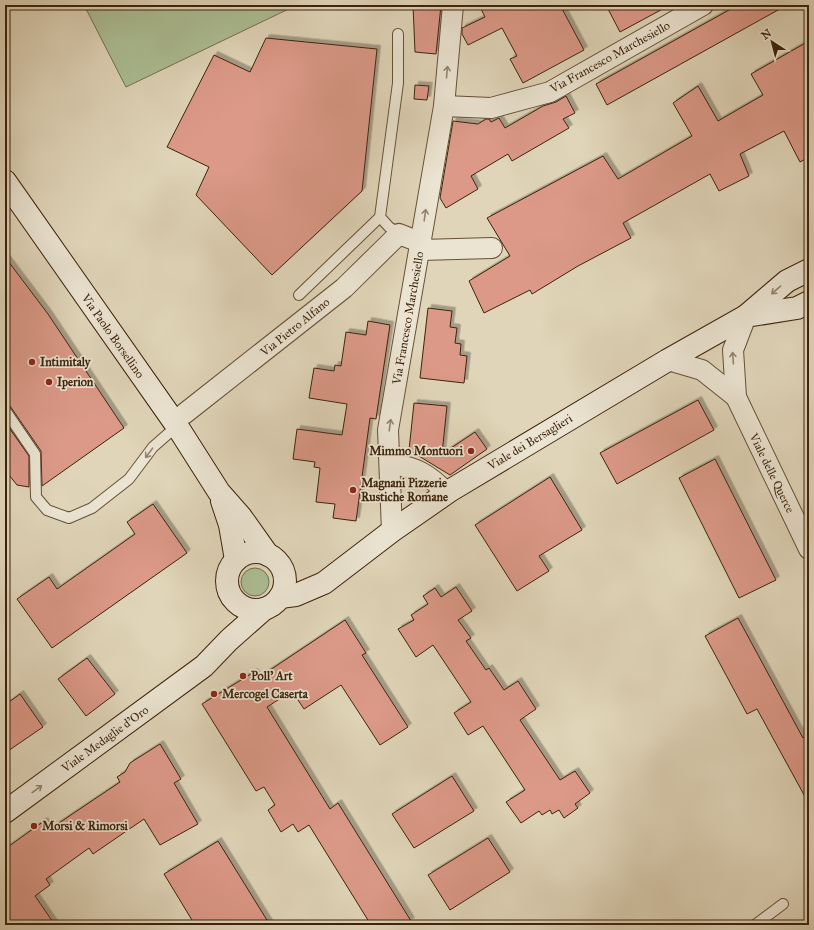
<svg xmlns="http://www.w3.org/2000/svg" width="814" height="930" font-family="'IM FELL Great Primer',serif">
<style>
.green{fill:#acbe94;stroke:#747050}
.building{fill:#dc9988;stroke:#3c230c;filter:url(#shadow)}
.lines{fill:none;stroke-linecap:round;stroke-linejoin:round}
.lane-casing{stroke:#655037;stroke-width:12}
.street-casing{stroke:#655037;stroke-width:22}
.secondary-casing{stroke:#3c230c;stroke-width:24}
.lane{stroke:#ebe4d2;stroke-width:10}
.street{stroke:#ebe4d2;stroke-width:20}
.secondary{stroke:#ebe4d2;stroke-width:22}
.oneway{stroke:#94846f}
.poi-dot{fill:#8f2418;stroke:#ebe4d2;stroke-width:1.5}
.labels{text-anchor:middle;stroke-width:3.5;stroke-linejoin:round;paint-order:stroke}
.street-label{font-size:12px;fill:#3c230c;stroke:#ebe4d2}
.poi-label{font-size:12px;font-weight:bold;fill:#3c230c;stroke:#ebe4d2;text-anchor:start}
</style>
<defs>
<filter id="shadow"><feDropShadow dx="3.5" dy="-3.5" stdDeviation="0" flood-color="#0004"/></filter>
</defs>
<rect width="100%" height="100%" fill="#e0d5b9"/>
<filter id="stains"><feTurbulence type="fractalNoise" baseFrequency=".005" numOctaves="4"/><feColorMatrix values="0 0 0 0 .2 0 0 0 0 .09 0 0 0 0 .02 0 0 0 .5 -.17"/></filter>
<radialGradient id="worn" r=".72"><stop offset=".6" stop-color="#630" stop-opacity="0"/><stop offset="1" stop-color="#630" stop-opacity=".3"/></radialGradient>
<g class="green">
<polygon points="84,5 297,5 126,87"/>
<circle cx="255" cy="582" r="14"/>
</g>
<g class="building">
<polygon points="413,5 441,5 436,54 415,52"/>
<polygon points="479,5 560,5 584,50 523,83 510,59 517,56 502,28 468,45 462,34 462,28 485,17"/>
<polygon points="606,5 670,5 620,32"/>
<polygon points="738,5 787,5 607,105 596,84"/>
<polygon points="266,38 377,49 362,191 272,275 196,195 209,167 167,147 214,55 250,72"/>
<polygon points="809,41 809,157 800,162 784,131 740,154 749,176 719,191 710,174 623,223 631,238 578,266 532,294 530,290 484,313 469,281 510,256 487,218 603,156 618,179 692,136 673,103 698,86 718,121 763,95 751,74"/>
<polygon points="415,85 429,86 427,100 414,99"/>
<polygon points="566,96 575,113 563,119 569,128 512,161 508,154 471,176 478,189 446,208 440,198 453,121 478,124 486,119 489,119 491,122 499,118 505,128 543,106 556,102"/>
<polygon points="5,257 48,314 124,428 42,486 41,451 10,406 5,404"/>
<polygon points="428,308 452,311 450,327 457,328 455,343 461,344 460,355 467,356 464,383 420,378"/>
<polygon points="368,321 390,325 376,419 370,418 356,521 333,518 335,504 316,502 320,468 314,467 315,462 293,459 297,429 342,435 347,404 309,398 314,368 334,371 335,365 341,366 346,332 366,335"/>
<polygon points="698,400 714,430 617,484 600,453"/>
<polygon points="414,403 447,406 442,454 475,432 487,449 450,475 409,450"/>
<polygon points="5,422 29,456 29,487 17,485 5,470"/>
<polygon points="715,459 776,580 739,598 679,478"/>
<polygon points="550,477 582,530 539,556 549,571 517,591 475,525"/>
<polygon points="153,504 187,553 52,648 17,599 49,577 57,589 135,534 127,522"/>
<polygon points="456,587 472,611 458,620 471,638 466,641 486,670 489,668 504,690 518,681 536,709 520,720 560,780 575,771 590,793 575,804 578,808 564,818 559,810 552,814 550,810 542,815 539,811 521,823 506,802 525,790 483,726 468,735 454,713 471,702 433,645 416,657 398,629 414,620 411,615 428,604 423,596 435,588 441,597"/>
<polygon points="738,618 803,738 809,732 809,804 757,709 747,714 705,636"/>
<polygon points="345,620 366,653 362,655 408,727 380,745 341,685 304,709 292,691 267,707 330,809 338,803 411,921 404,925 371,925 309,825 298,832 293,824 281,832 268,810 275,805 264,787 256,791 202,704 254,672 258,678"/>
<polygon points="87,658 115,694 86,716 58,679"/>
<polygon points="20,694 43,727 5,753 5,705"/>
<polygon points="160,744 181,779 174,783 198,824 160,845 144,819 93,854 89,848 46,879 50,885 35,896 55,925 5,925 5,849 44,821 50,829 120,782 117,777 125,772 130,763"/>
<polygon points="452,776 474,811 414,848 392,814"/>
<polygon points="488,838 510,872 450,910 428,875"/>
<polygon points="218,841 270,925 195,925 164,874"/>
</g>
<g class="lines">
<defs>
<g id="lane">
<polyline points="398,34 398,83 380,217 389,227 399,234"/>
<polyline points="299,295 380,217"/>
<polyline points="5,410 35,454 36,497 47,510 69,518 92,508 129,479 153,447 177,426"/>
<polyline points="755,925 783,904"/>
</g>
<g id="street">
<polyline points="444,106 491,108 550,92 703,5"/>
<polyline points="421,250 492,248"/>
<polyline points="746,316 733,350 736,397 809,549"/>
<polyline points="668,360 702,370 736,397"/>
<polyline points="184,414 344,288 399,234 422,243"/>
<path d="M391,464C417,467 429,475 447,493"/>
<polyline points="392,531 388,430 444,106 453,5"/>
</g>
<g id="secondary">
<polyline points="5,181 177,426 219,492 241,517 268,555"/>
<polyline points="746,316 797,308 809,302"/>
<polyline points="222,501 230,525 236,560"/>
<circle cx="256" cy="581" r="29"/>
<polyline points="280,597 296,595 324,583 392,531 451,490 668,360 746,316 787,281 809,270"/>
<polyline points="5,812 204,666 229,640 264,609"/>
</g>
</defs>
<use href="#lane" class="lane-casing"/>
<use href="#street" class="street-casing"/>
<use href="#secondary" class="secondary-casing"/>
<use href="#lane" class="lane"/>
<use href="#street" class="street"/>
<use href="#secondary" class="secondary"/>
</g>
<defs><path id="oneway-shaft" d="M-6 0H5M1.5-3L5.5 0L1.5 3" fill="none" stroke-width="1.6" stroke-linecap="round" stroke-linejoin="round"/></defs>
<g class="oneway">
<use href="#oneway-shaft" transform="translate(447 72) rotate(-85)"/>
<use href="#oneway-shaft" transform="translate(425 215) rotate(-82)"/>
<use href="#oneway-shaft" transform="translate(776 290) rotate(139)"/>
<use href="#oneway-shaft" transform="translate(733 358) rotate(-94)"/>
<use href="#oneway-shaft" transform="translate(390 425) rotate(-82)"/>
<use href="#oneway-shaft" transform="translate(149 453) rotate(127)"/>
<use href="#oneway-shaft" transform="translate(37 789) rotate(-36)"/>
</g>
<g class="poi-dot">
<circle cx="32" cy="362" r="4"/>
<circle cx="49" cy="382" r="4"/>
<circle cx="471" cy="451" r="4"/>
<circle cx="353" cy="490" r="4"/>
<circle cx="243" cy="676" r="4"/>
<circle cx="214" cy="694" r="4"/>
<circle cx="34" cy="826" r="4"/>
</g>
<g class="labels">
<g class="street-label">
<text transform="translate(610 57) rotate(-29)" y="4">Via Francesco Marchesiello</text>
<text transform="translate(408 318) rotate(-80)" y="4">Via Francesco Marchesiello</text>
<text transform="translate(295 327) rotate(-39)" y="4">Via Pietro Alfano</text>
<text transform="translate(113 336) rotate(55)" y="4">Via Paolo Borsellino</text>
<text transform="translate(530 442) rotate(-31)" y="4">Viale dei Bersaglieri</text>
<text transform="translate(772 473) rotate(64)" y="4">Viale delle Querce</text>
<text transform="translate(105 739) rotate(-36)" y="4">Viale Medaglie d'Oro</text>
</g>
<g class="poi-label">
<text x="40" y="366">Intimitaly</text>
<text x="57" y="386">Iperion</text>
<text x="463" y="455" text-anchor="end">Mimmo Montuori</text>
<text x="361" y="487">Magnani Pizzerie<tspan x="361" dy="14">Rustiche Romane</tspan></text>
<text x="251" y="680">Poll' Art</text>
<text x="222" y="698">Mercogel Caserta</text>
<text x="42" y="830">Morsi &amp; Rimorsi</text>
</g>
</g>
<rect width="814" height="930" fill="none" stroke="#e0d5b9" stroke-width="20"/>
<rect x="6" y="6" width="802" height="918" fill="none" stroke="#3c230c" stroke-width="2"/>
<rect x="10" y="10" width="794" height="910" fill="none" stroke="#3c230c"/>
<g transform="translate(772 42) rotate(324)" stroke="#ebe4d2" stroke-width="3" paint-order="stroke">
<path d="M0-3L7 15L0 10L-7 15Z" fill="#3c230c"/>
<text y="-6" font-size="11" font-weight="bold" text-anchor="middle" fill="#3c230c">N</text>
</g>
<rect width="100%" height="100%" filter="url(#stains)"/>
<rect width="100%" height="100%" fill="url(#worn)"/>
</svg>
